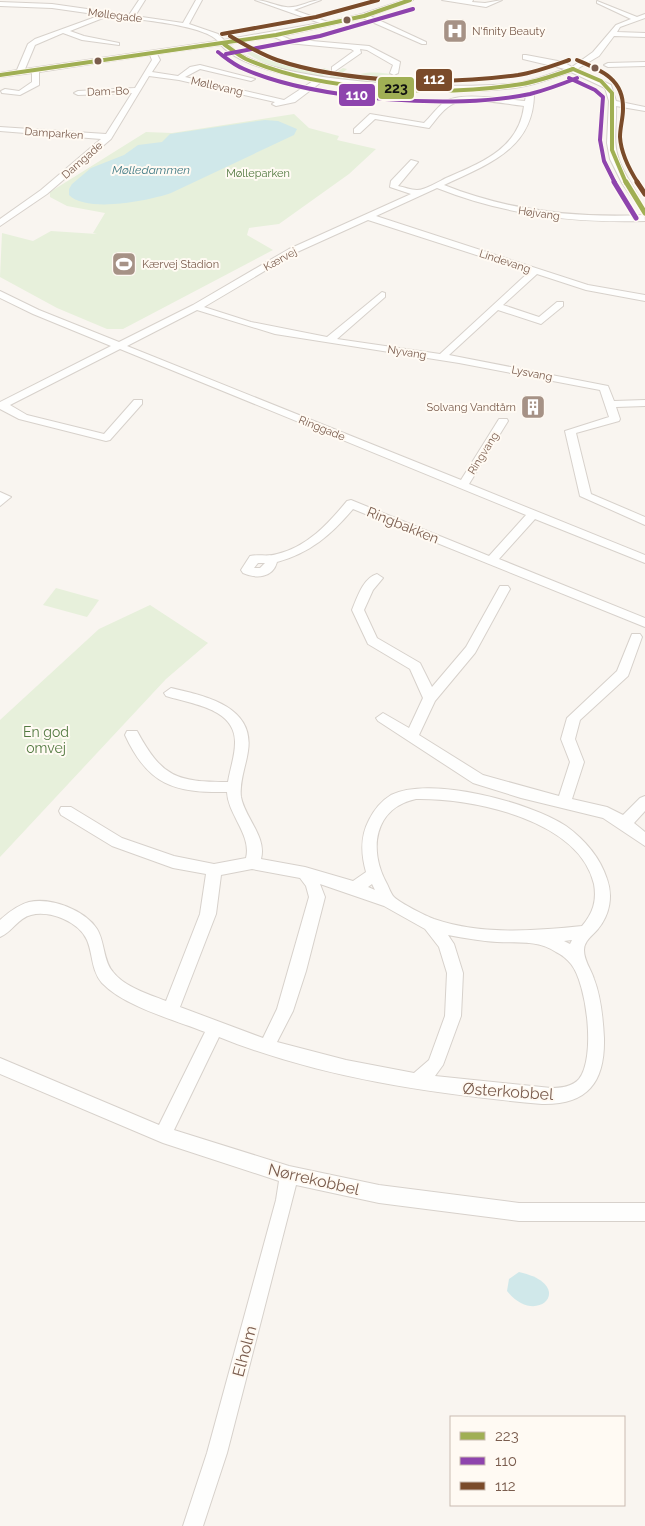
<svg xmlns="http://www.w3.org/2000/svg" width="645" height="1526" font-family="Raleway,sans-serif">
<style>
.green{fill:#e7f0db}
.water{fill:#d0e8ea}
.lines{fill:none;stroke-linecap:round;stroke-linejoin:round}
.minor-casing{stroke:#d7d1cb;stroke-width:2}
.minor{fill:#fefefd;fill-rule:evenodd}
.bus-1-far1-casing{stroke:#fffaf3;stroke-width:5.5}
.bus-1-casing{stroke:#fffaf3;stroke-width:8}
.bus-2-far1-casing{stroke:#fffaf3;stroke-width:5.5}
.bus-2-casing{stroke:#fffaf3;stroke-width:8}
.bus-3-far1-casing{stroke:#fffaf3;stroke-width:5.5}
.bus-3-casing{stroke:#fffaf3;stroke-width:8}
.bus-1-far1{stroke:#a0af54;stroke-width:4}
.bus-1{stroke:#a0af54;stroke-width:5}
.bus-2-far1{stroke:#8e44ad;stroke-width:4}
.bus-2{stroke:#8e44ad;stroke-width:5}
.bus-3-far1{stroke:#7a4b2a;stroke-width:4}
.bus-3{stroke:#7a4b2a;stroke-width:5}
.bus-dot{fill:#7a5c4d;stroke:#fffaf3;stroke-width:2}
.labels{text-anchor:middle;stroke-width:4;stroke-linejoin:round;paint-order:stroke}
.far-street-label{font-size:11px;fill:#7a5c4d;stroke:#fffaf3}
.far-poi-label{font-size:11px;fill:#7a5c4d;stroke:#fffaf3;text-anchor:start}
.far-park-label{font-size:11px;fill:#537a41;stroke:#fffaf3}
.far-water-label{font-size:12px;font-style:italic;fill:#437c86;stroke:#fffaf3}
.street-label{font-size:14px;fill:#7a5c4d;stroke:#fffaf3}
.park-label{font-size:14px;fill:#537a41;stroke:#fffaf3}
.near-street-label{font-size:16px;fill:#7a5c4d;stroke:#fffaf3}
.line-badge{stroke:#fffaf3;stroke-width:2}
.badge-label{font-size:14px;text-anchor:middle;font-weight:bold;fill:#fff}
.pale-badge-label{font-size:14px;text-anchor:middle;font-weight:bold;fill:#111}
</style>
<rect width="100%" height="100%" fill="#f9f5f0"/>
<g class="green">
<path d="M247,49C270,62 294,68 320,72L324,68L329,70L323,76L329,77L343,68L347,69L338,77L350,79C362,69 384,73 400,75C405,75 410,80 414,83C392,89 293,73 269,65C259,61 251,56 242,50Z"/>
<polygon points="294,114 309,128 339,136 337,140 376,149 349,174 279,224 249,228 247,235 273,250 123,329 107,329 57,308 0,277 2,233 33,241 51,231 97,234 93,233 105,213 67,206 50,197 50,192 146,132 172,133"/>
<polygon points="56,588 99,600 87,617 43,605"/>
<polygon points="150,605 208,643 166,679 0,857 0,720 99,629"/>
</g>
<g class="water">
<path d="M265,120L278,121L297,129L294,135L171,193C148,201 87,213 69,195V189L72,184L91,168L124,155L138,145L162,142L170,134Z"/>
<path d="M519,1272C578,1285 537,1329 507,1291L509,1279Z"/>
</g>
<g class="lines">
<defs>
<g id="minor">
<path d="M139,0H145L135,16L183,23L196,0H202L189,24L218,34L224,40L320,23L255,0C266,0 275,6 286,7C297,9 310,0 321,0L294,10L328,22L362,14L404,0H413L370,16L426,42V44H422L363,18L282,36L289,39L369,46L400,62L398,73L394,75L390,73L393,65L367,50L360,49L361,53L335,71H332V67L354,51L351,49L288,43L274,37L228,44C265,86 461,90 517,83C533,81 550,74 565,69L523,59V55H526L563,62L572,67L593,52L616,25L631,19L597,3V1L637,17L645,14V18L620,27L617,32L645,33V37L614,36L599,56L577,69L611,85L616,101L645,107V111L616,106C617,125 612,142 619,160C627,183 645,197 645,221C573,223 505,215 437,188L376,216L588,285L645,295V301L586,290L537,274L503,305L539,317L557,302H563V306L541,324L498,310L449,355L608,386L614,401L645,400V406L616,407L620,419L619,421L576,433L591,494L645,517V525L580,496L565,431L609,417L600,390L459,363L275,334L197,310L127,346L461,480L499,419H507L508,421L469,484L645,555V563L535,519L499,559L645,618V627L353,509C331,535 310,553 277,562C273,578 256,579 243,573L241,570L250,556C259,554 268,557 277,554C307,547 328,524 347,501L351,500L489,556L526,515L120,349L10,405L27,415L104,434L134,400H142V404L110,440L106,441L19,419L0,409V402L111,346L33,314L0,298V291L39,310L119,342L193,305L289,249L411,194L390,187L391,181L411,160L418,162L398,186C404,187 411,190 417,190C425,190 438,182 446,178C480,163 519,149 524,106C507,104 465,96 451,105C442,110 435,121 429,128L375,119L360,133H354V129L370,114L424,123C430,117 436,109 443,103C459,90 505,100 525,101L526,95H534C533,149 487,165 444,185C509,211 575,218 644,215L622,183L610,159L607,143L609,101L605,88L571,72C554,77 537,85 520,87C461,97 260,90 221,45L157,54L160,60L152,72L178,76L190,67L200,65L255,79L251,81L200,69L185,77L284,100L313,81L320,83L295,102L276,106L272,104L275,102L179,80L149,76L111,139L47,194L0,226V219L41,190L101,139L0,131V127L106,134L132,93L78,95L74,93L78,91L135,88L152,60L150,55L39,72V85L20,95L2,93L1,91L5,89L19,91L32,82V73L0,77V73L17,70L28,44L35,39L101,15L52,8L0,6V2L52,4L129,15ZM108,16C132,19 203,24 218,41L25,69L35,45L63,33L82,40L119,45V43L84,36L70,31ZM368,220L529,272L440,354L337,339L385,297V293L382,292L327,337L251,322L204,307L295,253ZM258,563H265L260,568H254Z"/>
<polygon points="442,0 473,0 472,2 485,3 502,0 486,7"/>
<polygon points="645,62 645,66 608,67 604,65 608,63"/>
<polygon points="0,492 11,497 0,506"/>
<path d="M377,574L383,578L373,590L364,610L377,638L420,663L432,687L466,647L500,586H508L510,589L475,653L435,701L419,735L483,775L559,796L570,762L561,739L567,718L617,671L632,634H640L642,637L628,676L580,720L575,739L584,762L572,799L607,807L623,815L640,798L645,796V811L634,823L645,832V846L603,818L521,798L473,783L378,721L376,718L383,713L409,728L423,698L410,669L368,644L352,610C357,598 363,578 377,574Z"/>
<path d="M171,688C205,696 255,706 248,751C246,766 239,782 241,797C245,818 267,837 261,859L305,867L353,881L366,872C361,854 360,837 369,820C374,810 381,801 391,795C430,775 532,803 566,826C584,839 600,857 607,879C613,896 610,914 598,929C592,936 584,941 584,950C584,961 591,969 594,979C601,997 603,1019 604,1038C605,1082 588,1105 542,1104C433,1094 320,1078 219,1037L174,1130L289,1166L379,1185L519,1203H645V1221H519L379,1203L296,1185L227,1453L203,1526H183L207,1453L276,1200L279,1181L163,1143L0,1074V1058L159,1125L205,1032C175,1020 125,1007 102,983C91,970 93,954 87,940C79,922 50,910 31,915C18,918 12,932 0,937V920C9,912 18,905 29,902C51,897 85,910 97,929C105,942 103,961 113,972C125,987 148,994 166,1001L200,914L206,874L173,868L112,846L61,815L59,811L61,807H71L122,838L174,856L214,864L246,858C252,835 228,815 227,792C174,793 148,785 125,735L127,731H137C162,777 176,782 228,782C230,769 235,756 235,743C236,708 191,704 166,696L164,693ZM416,799C471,798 579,819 594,884C597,901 593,913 582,926C534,931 480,935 434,919C426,916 400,903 394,897C391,894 389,888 387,884C368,850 374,808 416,799ZM252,869L300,878L306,886L309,897L277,1009L263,1038L180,1007L216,914L221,875ZM320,884L384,906L425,929L439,947L447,973L445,1016L429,1060L414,1073L346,1060L277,1042L293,1011L306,971L325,897ZM372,884L375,890L368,887ZM448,935C464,938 481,941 497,942C518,943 538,940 556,952C561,954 568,960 571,964C587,984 596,1058 579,1079C572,1087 561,1088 551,1088L435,1076L443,1065L461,1016L463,973L454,944ZM572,940L570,944L564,941Z"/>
</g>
</defs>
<use href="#minor" class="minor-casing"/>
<use href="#minor" class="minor"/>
<defs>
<g id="bus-1-far1">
<path d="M224,44C231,49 238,55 246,59C320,92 443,97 522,84C539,81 556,75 573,69"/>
<polyline points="573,69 601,81 612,93 612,150 626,183"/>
<polyline points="0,75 276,35 364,16 410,0"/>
</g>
<polyline id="bus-1" points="626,182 645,213"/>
<g id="bus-2-far1">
<path d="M218,52C226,58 234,65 244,69C314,100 455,110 530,94C546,90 562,84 577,78"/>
<polyline points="226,54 320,36 413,9"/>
<polyline points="569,78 595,90 603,97 600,140 604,161 615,183"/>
</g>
<polyline id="bus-2" points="614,182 636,218"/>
<g id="bus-3-far1">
<polyline points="222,34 316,17 378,0"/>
<path d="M230,36C245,45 260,54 277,60C344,83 448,85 518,75C536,72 552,66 569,60"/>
<path d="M577,60C601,70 624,79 623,109C623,119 620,127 620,137C621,154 629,169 638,183"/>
</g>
<polyline id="bus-3" points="637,182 645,194"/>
</defs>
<use href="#bus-1-far1" class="bus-1-far1-casing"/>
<use href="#bus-1" class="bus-1-casing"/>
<use href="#bus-2-far1" class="bus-2-far1-casing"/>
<use href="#bus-2" class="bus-2-casing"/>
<use href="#bus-3-far1" class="bus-3-far1-casing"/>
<use href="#bus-3" class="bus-3-casing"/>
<use href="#bus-1-far1" class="bus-1-far1"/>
<use href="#bus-1" class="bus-1"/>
<use href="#bus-2-far1" class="bus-2-far1"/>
<use href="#bus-2" class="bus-2"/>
<use href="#bus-3-far1" class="bus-3-far1"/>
<use href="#bus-3" class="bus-3"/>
</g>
<defs>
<symbol id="hospital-square" viewBox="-11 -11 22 22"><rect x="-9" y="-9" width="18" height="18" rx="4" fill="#a69286" stroke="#fffaf3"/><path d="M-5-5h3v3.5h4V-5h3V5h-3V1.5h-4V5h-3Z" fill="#fff"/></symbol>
<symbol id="stadium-square" viewBox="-11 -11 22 22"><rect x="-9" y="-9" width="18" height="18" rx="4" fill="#a69286" stroke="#fffaf3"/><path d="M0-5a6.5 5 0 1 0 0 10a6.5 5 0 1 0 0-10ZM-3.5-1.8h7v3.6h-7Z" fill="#fff"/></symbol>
<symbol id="building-square" viewBox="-11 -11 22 22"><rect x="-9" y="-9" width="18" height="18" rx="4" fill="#a69286" stroke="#fffaf3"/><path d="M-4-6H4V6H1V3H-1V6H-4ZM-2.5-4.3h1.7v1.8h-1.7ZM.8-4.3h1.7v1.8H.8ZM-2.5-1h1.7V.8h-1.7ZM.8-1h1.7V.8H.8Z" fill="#fff"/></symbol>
</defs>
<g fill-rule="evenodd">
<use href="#hospital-square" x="441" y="17" width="28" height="28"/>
<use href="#stadium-square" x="110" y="250" width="28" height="28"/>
<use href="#building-square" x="519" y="393" width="28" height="28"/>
</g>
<g class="bus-dot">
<circle cx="347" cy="20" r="4.5"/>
<circle cx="98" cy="61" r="4.5"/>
<circle cx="595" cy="68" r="4.5"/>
</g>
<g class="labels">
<g class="far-street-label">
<text transform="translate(115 15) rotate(7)" y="4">Møllegade</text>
<text transform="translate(217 86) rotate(13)" y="4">Møllevang</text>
<text transform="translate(108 91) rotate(-2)" y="4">Dam-Bo</text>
<text transform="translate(54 133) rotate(4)" y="4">Damparken</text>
<text transform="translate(82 160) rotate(-41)" y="4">Damgade</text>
<text transform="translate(539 213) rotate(8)" y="4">Højvang</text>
<text transform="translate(280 259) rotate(-29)" y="4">Kærvej</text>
<text transform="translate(505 261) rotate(18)" y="4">Lindevang</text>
<text transform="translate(407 352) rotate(9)" y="4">Nyvang</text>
<text transform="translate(532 373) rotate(11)" y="4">Lysvang</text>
<text transform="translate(322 428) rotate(22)" y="4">Ringgade</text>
<text transform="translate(483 453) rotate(-58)" y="4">Ringvang</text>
</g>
<g class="far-poi-label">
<text x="472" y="35">N'finity Beauty</text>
<text x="142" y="268">Kærvej Stadion</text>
<text x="516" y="411" text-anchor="end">Solvang Vandtårn</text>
</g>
<g class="far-park-label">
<text x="258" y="177">Mølleparken</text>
</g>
<g class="far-water-label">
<text x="151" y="174">Mølledammen</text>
</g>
<g class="street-label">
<text transform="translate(403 525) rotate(22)" y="5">Ringbakken</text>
</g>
<g class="park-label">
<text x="46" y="737">En god<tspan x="46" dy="16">omvej</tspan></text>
</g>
<g class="near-street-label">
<text transform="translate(508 1091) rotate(4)" y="6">Østerkobbel</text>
<text transform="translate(314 1179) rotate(13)" y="6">Nørrekobbel</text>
<text transform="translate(244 1351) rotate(-75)" y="6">Elholm</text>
</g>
</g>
<g class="line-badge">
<rect x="415" y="68" width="38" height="24" rx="5" fill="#7a4b2a"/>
<rect x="377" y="76" width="38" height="24" rx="5" fill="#a0af54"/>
<rect x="338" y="83" width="38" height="24" rx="5" fill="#8e44ad"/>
</g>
<g class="badge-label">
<text x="434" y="84">112</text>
<text x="357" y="100">110</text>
</g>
<g class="pale-badge-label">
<text x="396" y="93">223</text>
</g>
<rect x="450" y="1416" width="175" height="90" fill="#fffaf3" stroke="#cabbb1"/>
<rect x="460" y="1432" width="25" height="8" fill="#a0af54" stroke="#cabbb1"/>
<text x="495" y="1441" font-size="15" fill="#7a5c4d">223</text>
<rect x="460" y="1457" width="25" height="8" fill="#8e44ad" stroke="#cabbb1"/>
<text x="495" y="1466" font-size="15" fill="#7a5c4d">110</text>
<rect x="460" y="1482" width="25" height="8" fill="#7a4b2a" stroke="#cabbb1"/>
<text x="495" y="1491" font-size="15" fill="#7a5c4d">112</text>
</svg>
